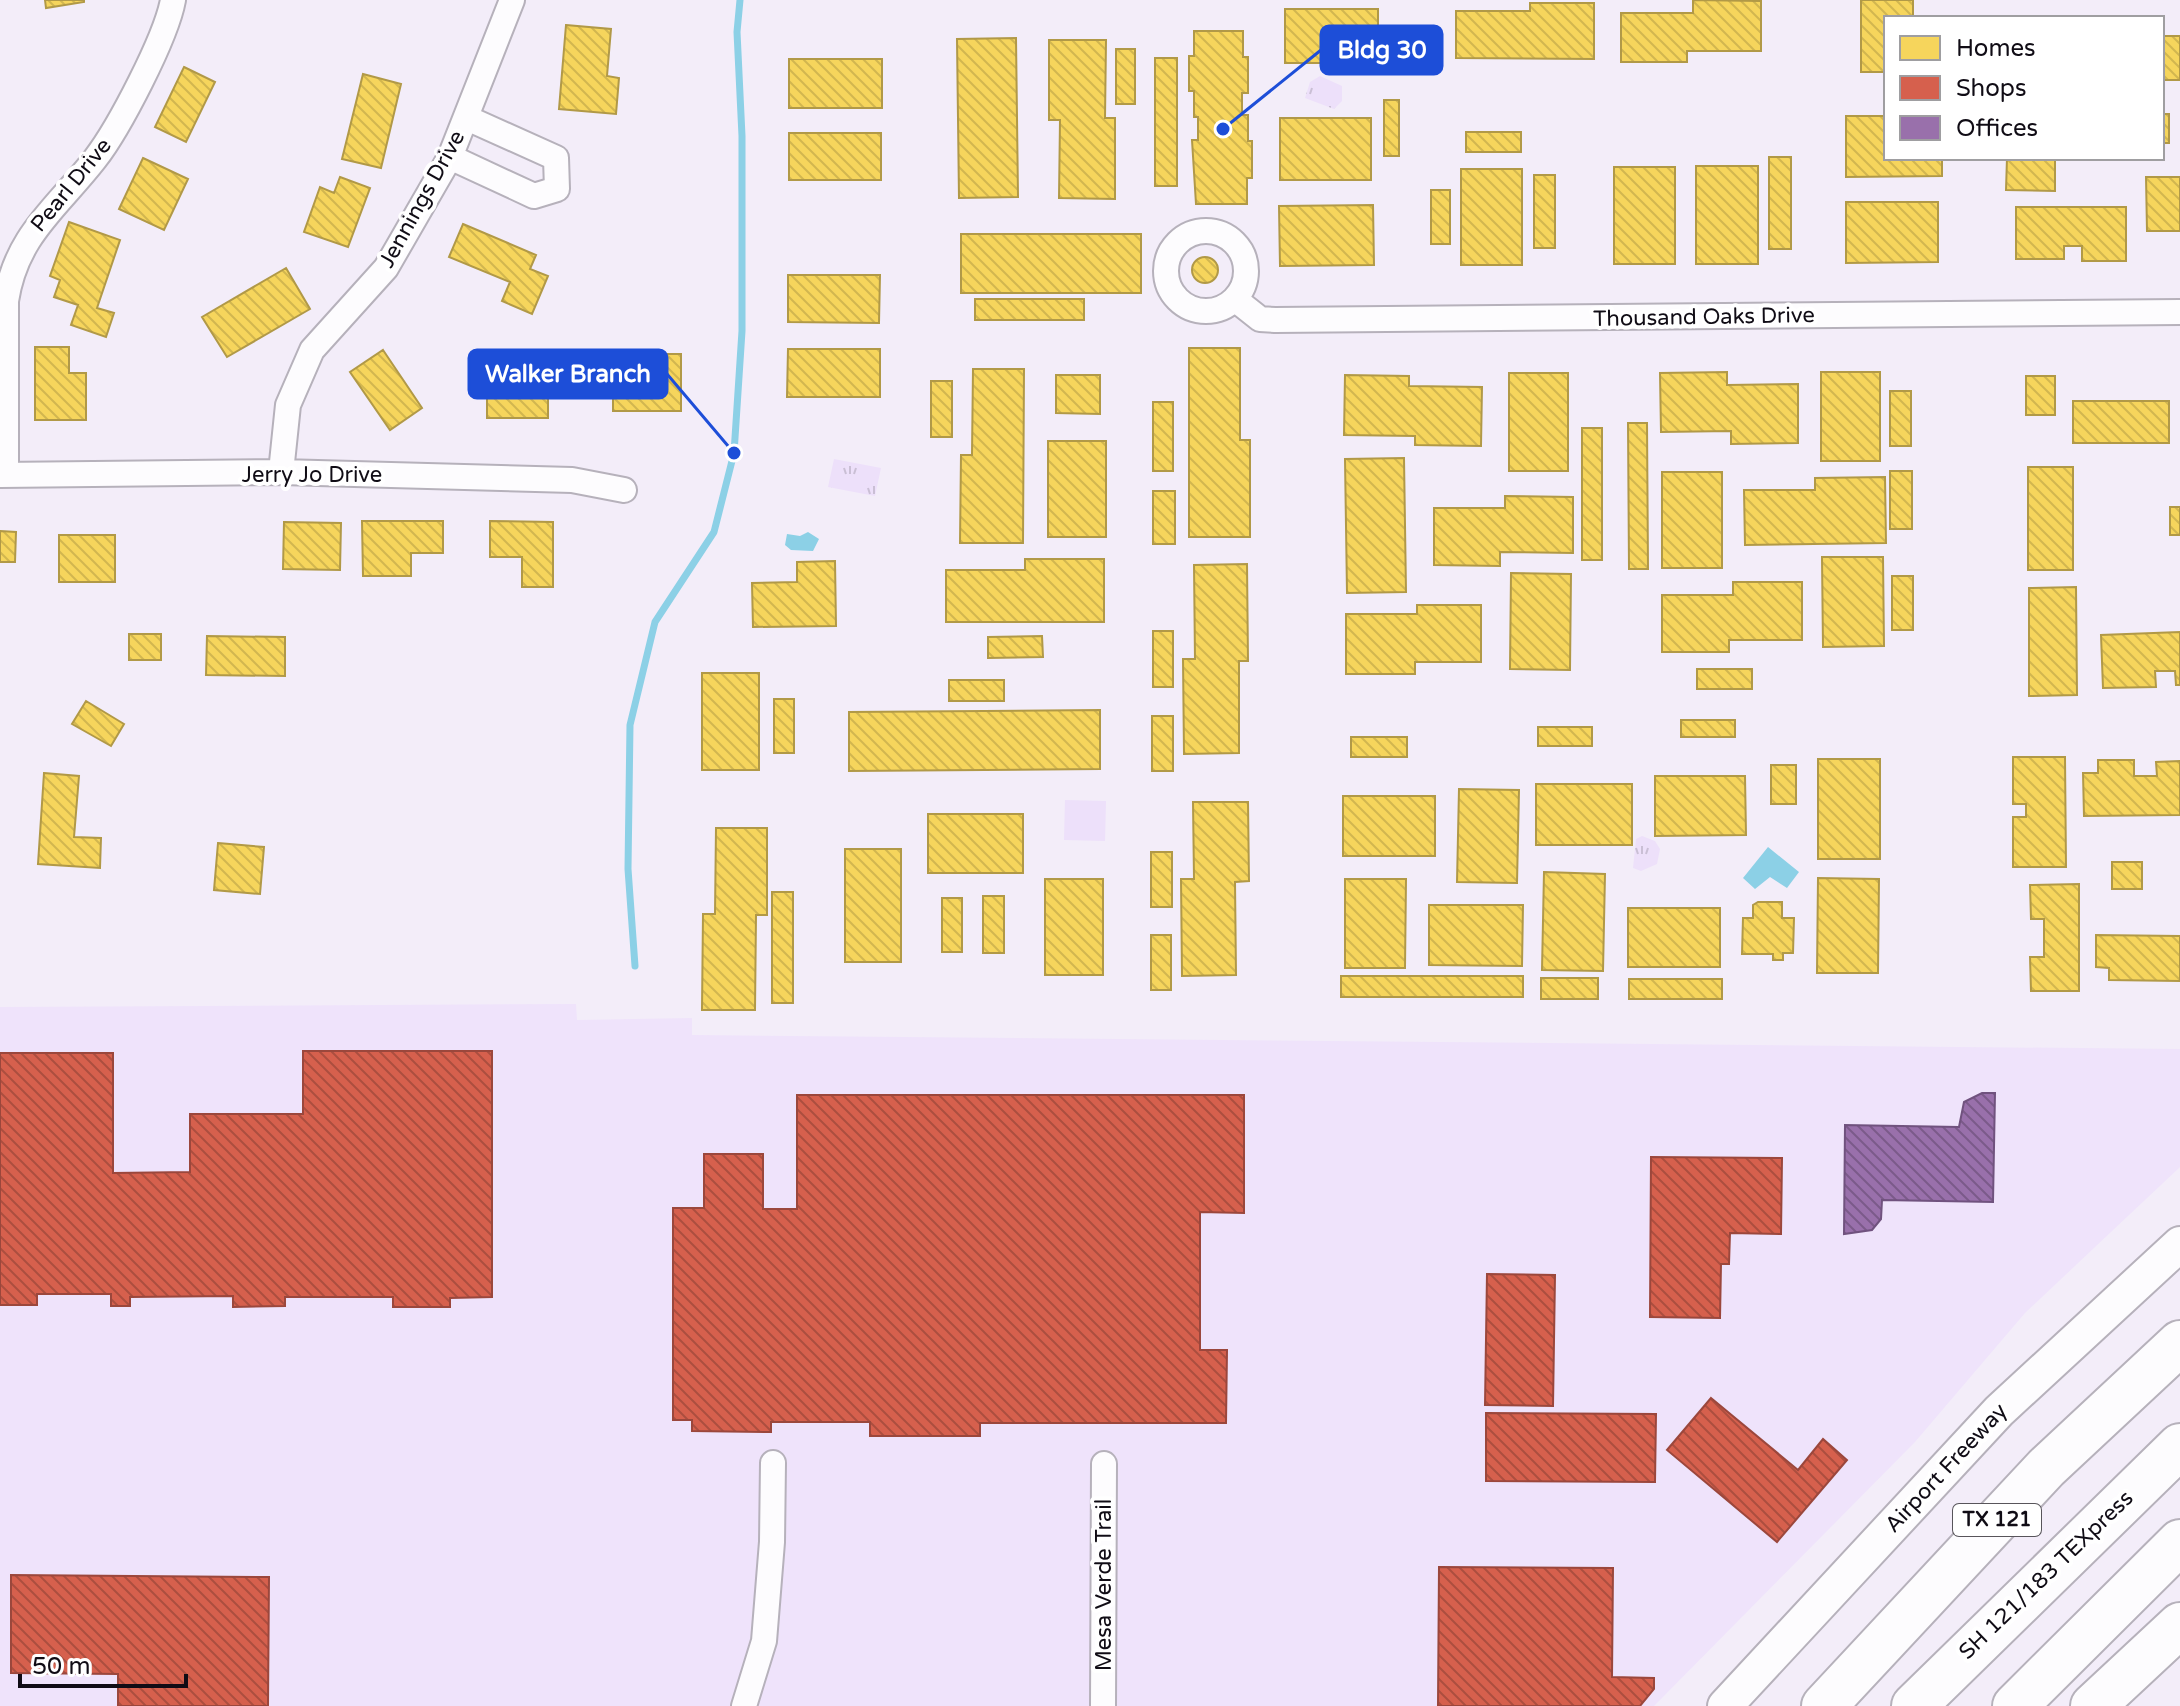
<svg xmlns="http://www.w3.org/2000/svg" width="2180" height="1706" font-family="'Varela Round',sans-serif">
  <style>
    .built { fill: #efe3fb }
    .park { fill: url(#park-tufts) }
    .pitch { fill: #ede0fa }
    .water { fill: #8cd0e6 }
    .homes { fill: url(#homes-back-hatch); stroke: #b19947; stroke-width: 2 }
    .shops { fill: url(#shops-back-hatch); stroke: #9b473c; stroke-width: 2 }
    .offices { fill: url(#offices-back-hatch); stroke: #70527e; stroke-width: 2 }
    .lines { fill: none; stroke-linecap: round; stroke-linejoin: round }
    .stream { stroke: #8cd0e6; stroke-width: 7 }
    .street-casing { stroke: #b6b1bb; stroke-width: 28 }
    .secondary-casing { stroke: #b6b1bb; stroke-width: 38 }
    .highway-casing { stroke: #b6b1bb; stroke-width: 48 }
    .street { stroke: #fdfcfe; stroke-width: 24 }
    .secondary { stroke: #fdfcfe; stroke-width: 34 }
    .highway { stroke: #fdfcfe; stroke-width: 44 }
    .labels { text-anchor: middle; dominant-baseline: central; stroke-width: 8; stroke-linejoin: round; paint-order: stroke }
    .shield { fill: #fff; stroke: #58555b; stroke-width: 2 }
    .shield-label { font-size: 20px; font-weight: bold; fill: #100c15 }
    .street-label { font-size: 22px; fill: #100c15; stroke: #fff }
    .leader { fill: none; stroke: #1d4ed8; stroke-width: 3 }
    .callout-dot { fill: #1d4ed8; stroke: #fff; stroke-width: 3 }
    .callout { fill: #1d4ed8; stroke: #1d4ed8; stroke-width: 3 }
    .callout-label { font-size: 24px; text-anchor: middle; font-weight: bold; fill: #fff }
  </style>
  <defs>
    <pattern id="park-tufts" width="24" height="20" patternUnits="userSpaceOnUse" patternTransform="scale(2)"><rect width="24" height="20" fill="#ede0fa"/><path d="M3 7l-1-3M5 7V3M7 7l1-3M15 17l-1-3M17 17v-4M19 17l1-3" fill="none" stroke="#cabfd5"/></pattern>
    <pattern id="homes-back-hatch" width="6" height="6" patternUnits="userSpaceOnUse" patternTransform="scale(2)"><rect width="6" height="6" fill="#f6d55c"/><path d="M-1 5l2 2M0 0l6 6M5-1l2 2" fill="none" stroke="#d2b64f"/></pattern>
    <pattern id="shops-back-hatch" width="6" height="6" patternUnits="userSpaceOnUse" patternTransform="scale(2)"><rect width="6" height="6" fill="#d6604d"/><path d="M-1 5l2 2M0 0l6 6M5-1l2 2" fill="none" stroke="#ac4e3f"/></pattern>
    <pattern id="offices-back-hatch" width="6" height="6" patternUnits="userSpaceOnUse" patternTransform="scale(2)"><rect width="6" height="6" fill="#9970ab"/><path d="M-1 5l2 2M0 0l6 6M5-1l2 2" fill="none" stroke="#7b5a8a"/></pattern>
  </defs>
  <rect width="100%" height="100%" fill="#f3edf9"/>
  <!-- built -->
  <path class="built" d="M576,1004L577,1020L692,1018V1035L2180,1049V1167L2025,1313L1915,1442L1654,1706H0V1007Z"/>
  <!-- park -->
  <path class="park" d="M1320,76L1342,86V101L1334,109L1305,98L1310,82Z
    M834,459L881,468L875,496L828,487Z
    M1642,836L1655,841L1660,849L1657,864L1641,871L1633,868L1636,839Z"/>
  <!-- pitch -->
  <path class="pitch" d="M1065,800L1106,801L1105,841L1064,840Z"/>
  <!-- water -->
  <path class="water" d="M808,532L819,539L813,551L791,550L785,545L787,534L800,536Z
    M1768,847L1799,872L1787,888L1770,877L1755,889L1743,878Z"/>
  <!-- homes -->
  <path class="homes" d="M45,0H84V2L46,8Z
    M1693,0L1761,1V51H1687V62H1621V13H1693Z
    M1861,0H1913V18H1886V72H1861Z
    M1530,3H1594V59L1456,58V11H1530Z
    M1285,9H1378V63H1285Z
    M566,25L611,29L607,76L619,78L616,114L559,109Z
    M1194,31H1243V57H1248V93H1242V115H1248V141H1252V178H1247V204H1196L1192,140H1198V117H1194V91H1189V56H1194Z
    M2162,36H2180V80H2162Z
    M1016,38L1018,197L959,198L957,39Z
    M1049,40H1106L1105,118H1115V199L1059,198L1060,120H1049Z
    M1116,49H1135V104H1116Z
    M1155,58H1177V186H1155Z
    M789,59H882V108H789Z
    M184,67L215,82L186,142L155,127Z
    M363,74L401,84L381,168L342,159Z
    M1384,100H1399V156H1384Z
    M2162,114H2169V143H2162Z
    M1846,116H1886V158H1942V176L1846,177Z
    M1280,118H1371V180H1280Z
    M1466,132H1521V152H1466Z
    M789,133H881V180H789Z
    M1769,157H1791V249H1769Z
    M143,158L188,179L164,230L119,209Z
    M2007,158H2055V191L2006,190Z
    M1696,166H1758V264H1696Z
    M1614,167H1675V264H1614Z
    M1461,169H1522V265H1461Z
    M1534,175H1555V248H1534Z
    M340,177L370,188L348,247L304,232L320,187L334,193Z
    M2146,177H2180V231H2147Z
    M1431,190H1450V244H1431Z
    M1846,202H1938V262L1846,263Z
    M1373,205L1374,265L1280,266L1279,206Z
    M2016,207H2126V261H2082V246H2064V259H2016Z
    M69,222L120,240L97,308L114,313L106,337L71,325L78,305L54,297L60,280L50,276Z
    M463,224L536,255L530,269L548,276L532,314L502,301L510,282L449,257Z
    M961,234H1141V293H961Z
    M1192 270a13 13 0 1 1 26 0a13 13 0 1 1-26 0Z
    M286,268L310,309L227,357L202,317Z
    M788,275H880L879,323L788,322Z
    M975,299H1084V320H975Z
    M35,347H69V373H86V420H35Z
    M1189,348H1240V440H1250V537H1189Z
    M788,349H880V397H787Z
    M383,350L422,408L390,430L350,372Z
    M613,354H681V411H613Z
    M973,369H1024L1023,543H960L961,455H972Z
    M1727,372V385L1798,384V443L1731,444V431L1661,432L1660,373Z
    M1821,372H1880V461H1821Z
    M1509,373H1568V471H1509Z
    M1056,375H1100V414L1056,413Z
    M1345,375L1409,376V386L1482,387L1481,446L1415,445V436L1344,435Z
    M2026,376H2055V415H2026Z
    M931,381H952V437H931Z
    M487,385H548V418H487Z
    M1890,391H1911V446H1890Z
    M2073,401H2169V443H2073Z
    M1153,402H1173V471H1153Z
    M1628,423H1647L1648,569H1629Z
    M1582,428H1602V560H1582Z
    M1048,441H1106V537H1048Z
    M1404,458L1406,592L1347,593L1345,459Z
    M2028,467H2073V570H2028Z
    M1890,471H1912V529H1890Z
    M1662,472H1722V568H1662Z
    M1885,477L1886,543L1745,545L1744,490H1815V478Z
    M1153,491H1175V544H1153Z
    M1505,496L1573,497V553L1500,552V566L1434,565V508H1505Z
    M2170,507H2180V535H2170Z
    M362,521H443V553H411V576H363Z
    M490,521L553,522V587H522V557H490Z
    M284,522L341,523L340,570L283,569Z
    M0,531L16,532L15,562H0Z
    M59,535H115V582H59Z
    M1822,557H1883L1884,646L1823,647Z
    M1025,559H1104V622H946V570H1025Z
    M835,561L836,626L753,627L752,583L797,582V562Z
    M1247,564L1248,661H1239V753L1184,754L1183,659H1195L1194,565Z
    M1511,573L1571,574L1570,670L1510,669Z
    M1892,576H1913V630H1892Z
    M1733,582H1802V640H1729V652H1662V595H1733Z
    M2076,587L2077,695L2029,696V588Z
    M1417,605H1481V662H1415V674H1346V614H1417Z
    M1153,631H1173V687H1153Z
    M2180,632V685H2176L2175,671H2155L2156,687L2103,688L2101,635Z
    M129,634H161V660H129Z
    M207,636L285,637V676L206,675Z
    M1042,636L1043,657L988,658V637Z
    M1697,669H1752V689H1697Z
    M702,673H759V770H702Z
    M949,680H1004V701H949Z
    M774,699H794V753H774Z
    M86,701L124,724L111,746L72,724Z
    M1100,710V769L849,771V712Z
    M1152,716H1173V771H1152Z
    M1681,720H1735V737H1681Z
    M1538,727H1592V746H1538Z
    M1351,737H1407V757H1351Z
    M2013,757H2065L2066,867H2013V817H2026V804H2013Z
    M1818,759H1880V859H1818Z
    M2098,760H2134V776H2157L2156,762L2180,761V815L2084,816L2083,773H2098Z
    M1771,765H1796V804H1771Z
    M44,773L79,776L74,837L101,838L100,868L38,864Z
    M1655,776H1745L1746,835L1655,836Z
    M1536,784H1632V845H1536Z
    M1459,789L1519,790L1517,883L1457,882Z
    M1343,796H1435V856H1343Z
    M1193,802H1248L1249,881L1235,882L1236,975L1182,976L1181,879H1194Z
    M928,814H1023V873H928Z
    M716,828H767V915H756L755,1010H702L703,914H715Z
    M218,843L264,847L260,894L214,890Z
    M845,849H901V962H845Z
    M1151,852H1172V907H1151Z
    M2112,862H2142V889H2112Z
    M1544,872L1605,874L1603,971L1542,970Z
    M1818,878L1879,879L1878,973H1817Z
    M1045,879H1103V975H1045Z
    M1345,879H1406L1405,968H1345Z
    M2079,884V991H2031L2030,957H2044V919H2031L2030,885Z
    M772,892H793V1003H772Z
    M983,896H1004V953H983Z
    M942,898H962V952H942Z
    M1758,902H1782V918H1794L1793,953H1783V960H1773V954H1742L1743,918H1753V905Z
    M1429,905H1523L1522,966L1429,965Z
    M1628,908H1720V967H1628Z
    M1151,935H1171V990H1151Z
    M2096,935L2180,936V981L2109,980V968L2096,967Z
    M1341,976H1523V997H1341Z
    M1541,978H1598V999H1541Z
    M1629,979H1722V999H1629Z"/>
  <!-- shops -->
  <path class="shops" d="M303,1051H492V1297L450,1298V1307H393V1297H285V1306L233,1307V1296L130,1297V1306H111V1294H37V1305H0V1053H113V1173L190,1172V1114H303Z
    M797,1095H1244V1213L1200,1212V1350H1227L1226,1423H980V1436H870V1422H771V1432L692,1431V1420H673V1208H704V1154H763V1209H797Z
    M1651,1157L1782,1158L1781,1234L1730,1233L1729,1264H1721L1720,1318L1650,1317Z
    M1487,1274L1555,1275L1553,1406L1485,1405Z
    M1711,1398L1798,1470L1823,1439L1847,1460L1777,1542L1667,1450Z
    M1486,1413L1656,1414L1655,1482L1486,1481Z
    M1439,1567L1613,1568L1612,1677L1654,1678V1689L1640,1706H1438Z
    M11,1575L269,1577L268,1706H118V1674L11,1673Z"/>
  <!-- offices -->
  <path class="offices" d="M1982,1093H1995L1993,1202L1882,1200L1881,1219L1872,1230L1844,1234L1845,1125L1959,1127L1964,1102Z"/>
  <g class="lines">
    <!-- stream -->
    <path class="stream" d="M635,966L628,869L630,725L655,622L714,532L734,453L742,331V136L737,32L740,0"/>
    <!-- street casing -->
    <g class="street-casing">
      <path id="street" d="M450,157L534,196L557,189L556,158L467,118
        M1166 271a40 40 0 1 1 80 0a40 40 0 1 1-80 0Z
        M1236,300L1260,319L1275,320L2180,312
        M281,472L288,405L312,350L386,268L450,157L512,0
        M0,475L281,472L572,480L624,490
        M6,475V301C16,235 57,208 95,159C119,128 166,38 173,0
        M744,1706L764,1641L772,1542L773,1463
        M1103,1706L1104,1464"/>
    </g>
    <!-- secondary casing -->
    <g class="secondary-casing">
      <path id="secondary" d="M1725,1706L1999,1411L2180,1244"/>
    </g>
    <!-- highway casing -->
    <g class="highway-casing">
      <path id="highway" d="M1824,1706L2046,1468L2180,1343
        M1914,1706L2180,1446
        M2015,1706L2180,1542
        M2093,1706L2180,1625"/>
    </g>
    <!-- street -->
    <use href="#street" class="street"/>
    <!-- secondary -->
    <use href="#secondary" class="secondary"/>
    <!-- highway -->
    <use href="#highway" class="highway"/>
  </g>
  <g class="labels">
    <!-- shield labels -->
    <rect class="shield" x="1953" y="1504" width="88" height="32" rx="6"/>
    <g class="shield-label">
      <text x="1997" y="1520">TX 121</text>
    </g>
    <!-- street labels -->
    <g class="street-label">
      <text transform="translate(71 185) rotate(-51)">Pearl Drive</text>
      <text transform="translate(422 199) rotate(-61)">Jennings Drive</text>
      <text transform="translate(1704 317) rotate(-1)">Thousand Oaks Drive</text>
      <text x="312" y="475">Jerry Jo Drive</text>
      <text transform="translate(1946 1468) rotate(-47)">Airport Freeway</text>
      <text transform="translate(2046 1575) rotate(-44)">SH 121/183 TEXpress</text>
      <text transform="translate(1104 1585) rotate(-90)">Mesa Verde Trail</text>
    </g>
  </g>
  <!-- callouts -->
  <path class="leader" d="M1223 129L1321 50M734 453L667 374"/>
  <g class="callout-dot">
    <circle cx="1223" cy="129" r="8"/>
    <circle cx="734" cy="453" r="8"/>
  </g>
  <g class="callout">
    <rect x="1321" y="26" width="121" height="48" rx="8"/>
    <rect x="469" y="350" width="198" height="48" rx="8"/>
  </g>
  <g class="callout-label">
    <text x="1382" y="58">Bldg 30</text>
    <text x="568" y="382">Walker Branch</text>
  </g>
  <!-- legend -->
  <rect x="1884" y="16" width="280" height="144" fill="#ffffff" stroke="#9f9ea1" stroke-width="2"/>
  <rect x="1900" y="36" width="40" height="24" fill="#f6d55c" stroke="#9f9ea1" stroke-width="2"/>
  <text x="1956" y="56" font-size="24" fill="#100c15">Homes</text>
  <rect x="1900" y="76" width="40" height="24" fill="#d6604d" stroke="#9f9ea1" stroke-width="2"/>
  <text x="1956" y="96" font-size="24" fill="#100c15">Shops</text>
  <rect x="1900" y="116" width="40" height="24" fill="#9970ab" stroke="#9f9ea1" stroke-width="2"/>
  <text x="1956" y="136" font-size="24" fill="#100c15">Offices</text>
  <!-- scale -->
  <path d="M20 1674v12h166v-12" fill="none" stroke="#100c15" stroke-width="4"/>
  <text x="32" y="1674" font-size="24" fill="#100c15" stroke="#ffffff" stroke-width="6" paint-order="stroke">50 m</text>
</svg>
